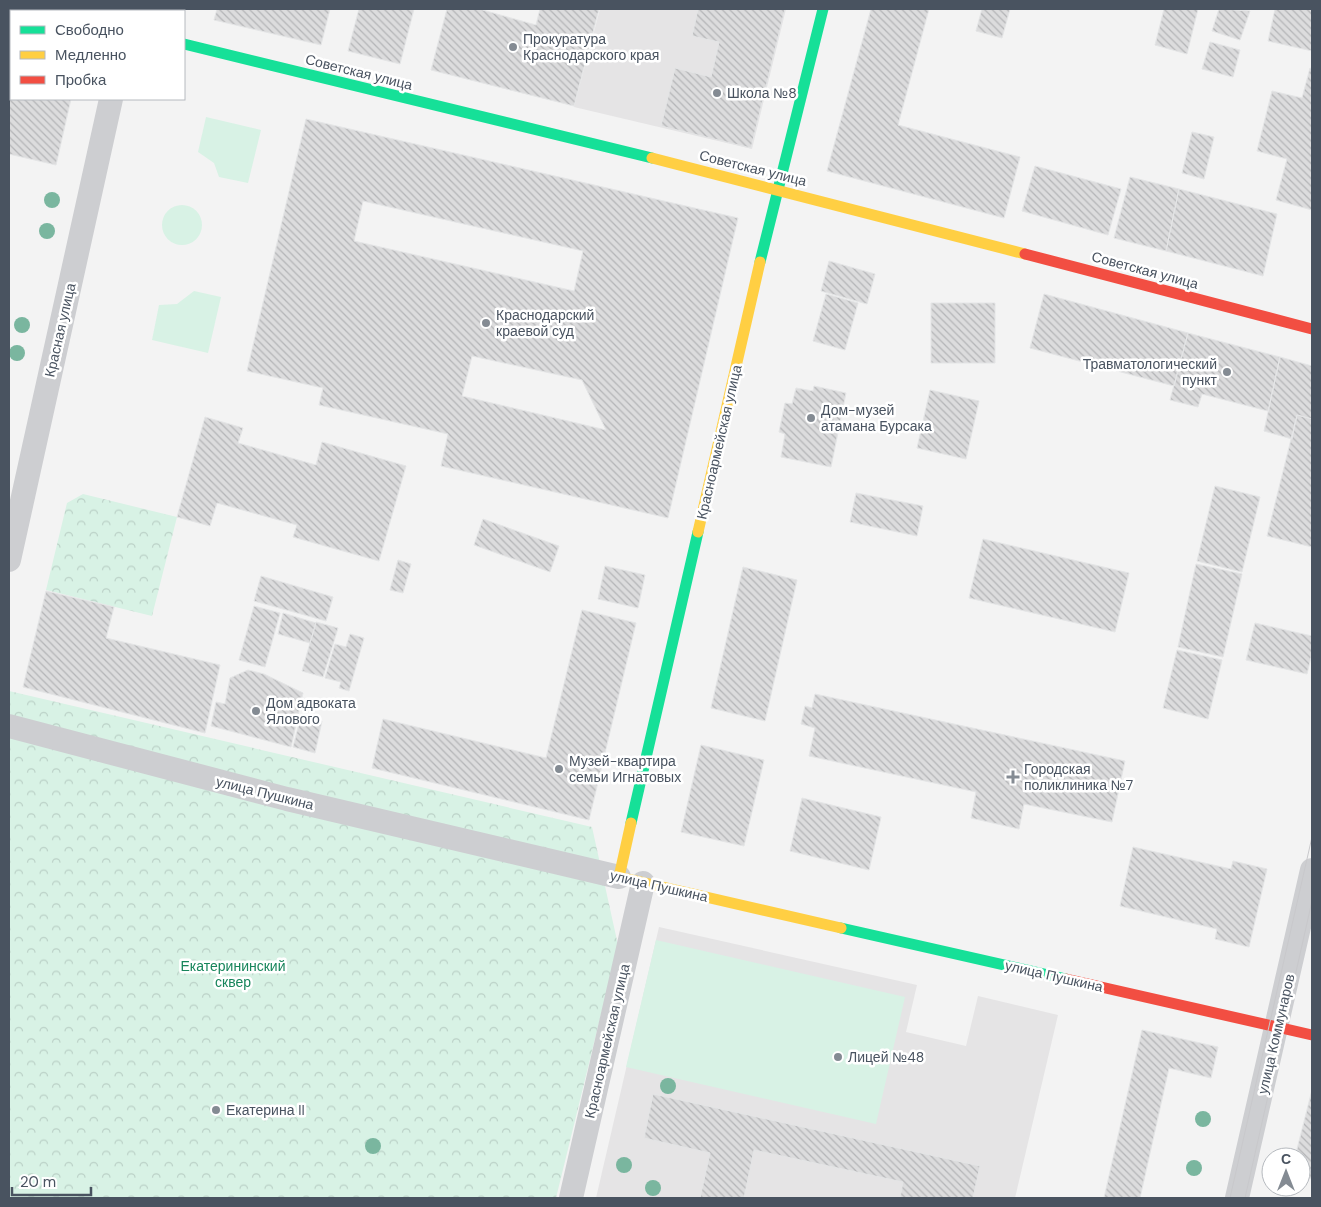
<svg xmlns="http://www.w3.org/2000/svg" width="1321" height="1207" font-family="'DM Sans',sans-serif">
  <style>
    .education { fill: #e5e4e5 }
    .grass { fill: #d8f2e5 }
    .forest { fill: url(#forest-crowns) }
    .building { fill: url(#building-back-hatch); stroke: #e4e5e6; fill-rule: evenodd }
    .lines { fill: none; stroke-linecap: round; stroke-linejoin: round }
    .street { stroke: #cdced1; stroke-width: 24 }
    .fast { stroke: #16e098; stroke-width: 11 }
    .slow { stroke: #ffcf43; stroke-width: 11 }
    .jam { stroke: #f24e42; stroke-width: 11 }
    .tram { stroke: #c8c8cb; stroke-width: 1 }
    .tree { fill: #7ab69f }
    .poi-dot { fill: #848b93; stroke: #fff; stroke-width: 2 }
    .labels { text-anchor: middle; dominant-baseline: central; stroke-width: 5; stroke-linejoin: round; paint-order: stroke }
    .poi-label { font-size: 14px; fill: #495360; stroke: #fff; text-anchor: start }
    .street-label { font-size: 14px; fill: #495360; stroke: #fff }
    .park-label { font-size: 14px; fill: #17855b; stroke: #fff }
  </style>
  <defs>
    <pattern id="forest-crowns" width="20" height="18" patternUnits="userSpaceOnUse" patternTransform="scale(1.25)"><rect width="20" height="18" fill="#d8f2e5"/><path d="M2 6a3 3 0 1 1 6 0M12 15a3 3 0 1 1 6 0" fill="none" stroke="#bbd1c7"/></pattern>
    <pattern id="building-back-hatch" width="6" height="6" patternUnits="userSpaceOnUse" patternTransform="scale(1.25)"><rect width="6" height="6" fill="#dcdcdd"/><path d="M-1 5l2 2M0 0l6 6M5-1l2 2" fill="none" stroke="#b4b5b7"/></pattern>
  </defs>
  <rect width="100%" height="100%" fill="#f3f3f3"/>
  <!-- education -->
  <path class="education" d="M600,9H786L752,149L574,107Z
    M659,927L917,985L906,1032L966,1046L978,996L1058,1015L1015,1198H596Z"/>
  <!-- grass -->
  <path class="grass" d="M206,117L261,130L248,183L219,177L214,163L198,152Z
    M162 225a20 20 0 1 1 40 0a20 20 0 1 1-40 0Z
    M194,291L221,297L208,353L152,340L159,305L177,304Z
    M656,940L905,997L876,1124L626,1067Z"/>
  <!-- forest -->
  <path class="forest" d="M83,494L177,517L152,616L46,590L67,503Z
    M9,691L592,827L618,945L556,1198H9Z"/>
  <!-- building -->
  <path class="building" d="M217,9H330L321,45L214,20Z
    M359,9H414L400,64L348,51Z
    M447,9H479L536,25L540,9H599L574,106L431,70Z
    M698,9H785L751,148L661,126L675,68L711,77L719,42L692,36Z
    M871,9H929L898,125L1020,157L1004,218L827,171Z
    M982,9H1010L1002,38L976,31Z
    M1164,9H1198L1187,54L1155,45Z
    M1219,9L1250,11L1240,40L1212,31Z
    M1275,9H1312V51L1268,41Z
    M1210,42L1240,50L1233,77L1202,69Z
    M9,49H11V99H71L56,165L9,154Z
    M1310,68L1312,69V210L1276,200L1287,159L1257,151L1272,91L1302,98Z
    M306,119L738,218L668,518L441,466L448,434L319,405L323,388L247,371ZM363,201L583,251L574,291L354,241ZM472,356L582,380L606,430L462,396Z
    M1192,132L1214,137L1204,179L1182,173Z
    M1035,166L1121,189L1108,235L1022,211Z
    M1130,177L1179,189L1166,251L1114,238Z
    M1179,189L1277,214L1263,276L1166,251Z
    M829,261L875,274L867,304L821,291Z
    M826,294L858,303L845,350L813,341Z
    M1044,294L1188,333L1174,386L1030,348Z
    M931,303H995V363H931Z
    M1188,333L1280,357L1268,411L1202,394L1198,407L1170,400Z
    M1280,357L1312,366V419L1297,415L1292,439L1264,431Z
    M814,386L846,393L831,467L781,457L785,434L779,432L785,403L792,404L796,388L813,391Z
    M930,390L979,401L966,459L917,448Z
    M1297,415L1312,419V547L1267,536Z
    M205,417L243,428L238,443L316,465L322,442L406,466L379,561L293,537L297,525L217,503L210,526L177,517Z
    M1215,486L1260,497L1242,572L1197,561Z
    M856,493L923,506L917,536L850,522Z
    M483,519L559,546L550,572L474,545Z
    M983,539L1129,573L1115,632L969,598Z
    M398,560L411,564L403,593L390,590Z
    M1196,564L1242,574L1223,657L1178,647Z
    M605,566L645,575L638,608L598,599Z
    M743,567L797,580L765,721L711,708Z
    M261,576L333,597L326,621L254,601Z
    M46,591L114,607L106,638L220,665L205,733L23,687Z
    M254,606L280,613L265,667L239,660Z
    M582,610L636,623L589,820L372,768L383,719L546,758Z
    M283,613L316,623L310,643L278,634Z
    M316,622L338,628L323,677L302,671Z
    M1255,623L1312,636V653L1307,674L1246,660Z
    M350,634L364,638L349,691L339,688L341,682L325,678L335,644L346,647Z
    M1177,650L1222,660L1208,719L1163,708Z
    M248,670L264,674L303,693L291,747L211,726L216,702L225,704L230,678Z
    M815,694L1125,761L1112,822L1024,804L1019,829L971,818L976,792L809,756L815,728L801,724L805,706L812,708Z
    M301,716L322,721L315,753L293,747Z
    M701,745L764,760L744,846L681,832Z
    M802,798L881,817L869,870L790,851Z
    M1133,847L1231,869L1233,861L1267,869L1249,947L1215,939L1217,929L1120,906Z
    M1142,1030L1218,1047L1211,1078L1169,1068L1140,1198H1104Z
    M1312,1090V1179L1301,1176V1157H1295Z
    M653,1094L980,1166L973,1198H900L903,1182L754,1150L744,1198H700L710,1153L644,1138Z"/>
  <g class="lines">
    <!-- street -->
    <path class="street" d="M9,560L111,99
      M9,726L287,799L619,877
      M571,1198L643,883
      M1237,1198L1312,870"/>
    <!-- fast -->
    <path class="fast" d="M33,9L44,11
      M184,44L652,158
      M760,262L823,9
      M631,823L698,532
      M841,928L1066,979"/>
    <!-- slow -->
    <path class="slow" d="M145,9V11
      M112,11L113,9
      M652,158L1025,254
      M698,532L760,262
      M631,823L619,877L841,928"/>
    <!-- jam -->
    <path class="jam" d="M1025,254L1312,329
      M1066,979L1312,1035"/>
    <!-- tram -->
    <path class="tram" d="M1230,1198L1312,837
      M1245,1198L1312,901"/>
  </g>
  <!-- trees -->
  <g class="tree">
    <circle cx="52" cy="200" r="8"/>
    <circle cx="47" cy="231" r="8"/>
    <circle cx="22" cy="325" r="8"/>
    <circle cx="17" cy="353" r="8"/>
    <circle cx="668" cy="1086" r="8"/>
    <circle cx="1203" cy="1119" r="8"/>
    <circle cx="373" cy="1146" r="8"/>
    <circle cx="624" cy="1165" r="8"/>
    <circle cx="1194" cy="1168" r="8"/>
    <circle cx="653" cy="1188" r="8"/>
  </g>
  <!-- markers -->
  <g class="poi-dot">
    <circle cx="513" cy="47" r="5"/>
    <circle cx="717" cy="93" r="5"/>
    <circle cx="486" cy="323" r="5"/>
    <circle cx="1227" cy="372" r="5"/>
    <circle cx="811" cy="418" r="5"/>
    <circle cx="256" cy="711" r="5"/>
    <circle cx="559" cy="769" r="5"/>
    <path d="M1010.5 769.5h5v5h5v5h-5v5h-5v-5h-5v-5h5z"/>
    <circle cx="838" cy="1057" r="5"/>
    <circle cx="216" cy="1110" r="5"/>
  </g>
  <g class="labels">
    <!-- poi labels -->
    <g class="poi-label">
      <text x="523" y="39">Прокуратура<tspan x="523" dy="16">Краснодарского края</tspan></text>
      <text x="727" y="93">Школа №8</text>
      <text x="496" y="315">Краснодарский<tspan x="496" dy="16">краевой суд</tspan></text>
      <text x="1217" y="364" text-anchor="end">Травматологический<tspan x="1217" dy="16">пункт</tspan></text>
      <text x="821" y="410">Дом-музей<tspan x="821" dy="16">атамана Бурсака</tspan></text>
      <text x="266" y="703">Дом адвоката<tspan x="266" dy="16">Ялового</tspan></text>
      <text x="569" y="761">Музей-квартира<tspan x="569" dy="16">семьи Игнатовых</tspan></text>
      <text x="1024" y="769">Городская<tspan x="1024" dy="16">поликлиника №7</tspan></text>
      <text x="848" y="1057">Лицей №48</text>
      <text x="226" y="1110">Екатерина II</text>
    </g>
    <!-- street labels -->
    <g class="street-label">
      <text transform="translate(359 72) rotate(14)">Советская улица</text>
      <text transform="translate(753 168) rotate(14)">Советская улица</text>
      <text transform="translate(1145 270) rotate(15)">Советская улица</text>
      <text transform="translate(60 330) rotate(-77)">Красная улица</text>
      <text transform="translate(719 442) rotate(-77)">Красноармейская улица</text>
      <text transform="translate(265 793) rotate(14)">улица Пушкина</text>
      <text transform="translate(659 886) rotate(13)">улица Пушкина</text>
      <text transform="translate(1054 976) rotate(13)">улица Пушкина</text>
      <text transform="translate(1276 1034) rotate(-77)">улица Коммунаров</text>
      <text transform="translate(607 1041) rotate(-77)">Красноармейская улица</text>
    </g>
    <!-- park labels -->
    <g class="park-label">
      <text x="233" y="966">Екатерининский<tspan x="233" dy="16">сквер</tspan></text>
    </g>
  </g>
  <!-- border -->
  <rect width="1321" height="1207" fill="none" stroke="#495360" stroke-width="20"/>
  <!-- legend -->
  <rect x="10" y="10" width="175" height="90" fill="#ffffff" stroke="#b6babf"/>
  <rect x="20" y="26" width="25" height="8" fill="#16e098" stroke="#b6babf"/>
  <text x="55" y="35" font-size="15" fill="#495360">Свободно</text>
  <rect x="20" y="51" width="25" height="8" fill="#ffcf43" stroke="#b6babf"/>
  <text x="55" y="60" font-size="15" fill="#495360">Медленно</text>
  <rect x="20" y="76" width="25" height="8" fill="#f24e42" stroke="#b6babf"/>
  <text x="55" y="85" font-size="15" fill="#495360">Пробка</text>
  <!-- north arrow -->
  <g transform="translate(1286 1172)"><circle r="24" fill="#ffffff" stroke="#b6babf"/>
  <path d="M0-4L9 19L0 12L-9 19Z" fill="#848b93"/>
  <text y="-8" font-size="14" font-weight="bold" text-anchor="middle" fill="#495360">С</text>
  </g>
  <!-- scale -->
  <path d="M12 1187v8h79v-8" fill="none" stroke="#495360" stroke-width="2.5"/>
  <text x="20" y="1187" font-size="15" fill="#495360" stroke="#ffffff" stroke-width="4" paint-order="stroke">20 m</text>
</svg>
